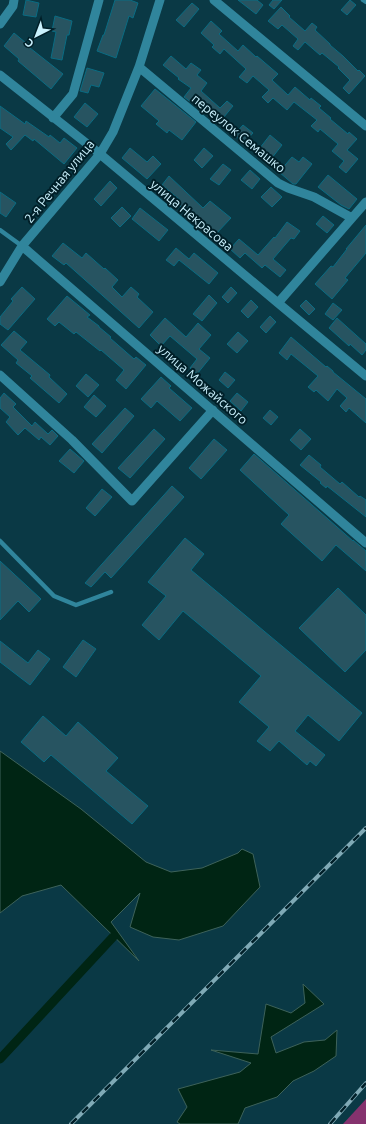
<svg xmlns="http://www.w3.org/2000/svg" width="366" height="1124" font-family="Ubuntu,sans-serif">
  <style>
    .green { fill: #85326e }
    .water { fill: #002514; stroke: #3d625a }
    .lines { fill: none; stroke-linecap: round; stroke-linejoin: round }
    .canal { stroke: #002514; stroke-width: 9 }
    .building { fill: #275461; stroke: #096c83 }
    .service { stroke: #30859c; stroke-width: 4.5 }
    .minor { stroke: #30859c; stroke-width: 9 }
    .rail-casing { stroke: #80aab6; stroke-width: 4 }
    .rail { stroke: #001f28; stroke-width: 2.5; stroke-dasharray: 8; stroke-linecap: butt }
    .labels { text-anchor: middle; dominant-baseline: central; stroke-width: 4; stroke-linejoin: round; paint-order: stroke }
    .street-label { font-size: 13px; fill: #caf1fd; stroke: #001f28 }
  </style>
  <rect width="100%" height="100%" fill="#0a3945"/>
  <!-- green -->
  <path class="green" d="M366,1099V1124H343Z"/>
  <!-- water -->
  <path class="water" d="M0,751L81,809L146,862L171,872L202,868L238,853L242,849L253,854L260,887L223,926L179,940L153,937L130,927L140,893L111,922L139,961L61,885L22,896L0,913Z
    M303,984L324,1004L271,1037L276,1053L304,1042L325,1040L337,1030L336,1056L314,1071L293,1081L277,1097L245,1108L238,1124H180L177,1122L187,1107L178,1089L240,1072L251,1063L211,1050L258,1054L266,1004L291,1013L305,1003Z"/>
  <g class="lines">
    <!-- canal -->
    <path class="canal" d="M0,1059L113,937"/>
  </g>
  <!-- building -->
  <path class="building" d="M26,0L39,3L36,17L23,15Z
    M115,0H130L138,3L133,18L129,16L116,58L97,51L103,35H104Z
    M238,0H257L263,5L256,14Z
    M273,0H282L274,9L269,5Z
    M350,0L356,5L347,15L341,10Z
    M192,3L199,9L184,27L176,20Z
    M281,7L290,16L289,17L305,31L312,23L317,27L315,30L330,44V45L343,56L358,71L359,70L365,76L349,94L343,88L350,80L338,68L339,67L322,53L320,55L305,42L298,50L293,46L298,39L282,25L278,29L268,21Z
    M55,16L72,21L69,35H67L62,60L51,58L56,32L52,31Z
    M211,21L222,31L219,34L238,51L243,45L256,57L257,56L278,74L272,80L288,95L295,87L310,100L311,98L321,106L319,108L331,118L330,119L348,134L349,132L357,139L347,150L358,159L346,173L339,167L344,161L332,151L338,144L320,129L318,132L311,126L317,120L294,102L287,110L273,98L268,103L262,97L269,90L253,76L247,83L239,77L246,69L224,49L220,54L212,47L214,45L201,33Z
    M14,33L26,43L25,44L63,74L51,89L18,61L19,59L4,46Z
    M171,56L186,69L191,63L201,70L197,75L207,83L201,91L220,108L227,101L233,106L219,123L193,102L192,103L184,97L191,88L178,79L179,78L163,65Z
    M87,68L104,73L99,87L91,85L88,93L80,91Z
    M155,89L196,122L182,140L169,130L167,133L156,124L159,121L141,106Z
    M85,103L98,114L87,127L74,117Z
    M0,106L25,124L26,121L49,137L50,135L60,143L64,138L77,148L64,164L34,139L33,141L25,135L11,150L6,144L13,137L0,128Z
    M243,125L253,133L244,143L234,135Z
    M270,135L282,145L268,163L256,153Z
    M130,148L147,162L153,156L161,164L147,179L122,158Z
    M204,148L213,156L202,168L194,160Z
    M292,157L299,162L303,157L312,164L296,184H293L279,172Z
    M223,164L231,170L219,185L210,179Z
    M250,170L260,179L252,189L241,180Z
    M328,175L357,199L349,209L341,205L318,187Z
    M169,176L203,208L210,201L231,218L215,235L203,224L202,225L189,213L188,214L177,203L180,200L162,185Z
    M110,181L117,188L101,206L94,199Z
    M271,187L282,197L272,207L261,197Z
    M0,192L16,203L6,217L0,213Z
    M122,207L131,216L120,227L111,218Z
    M140,208L168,230L159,241L132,219Z
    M323,216L334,225L327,233L316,224Z
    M287,222L300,231L294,239L291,238L273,259L286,270L280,277L265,265L262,268L245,253L240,258L230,249L239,239L258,255L274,237L275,238Z
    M366,225V253L345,278L348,280L332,299L315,284L331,266L333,267L347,249H346Z
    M63,243L82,258L86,253L104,269L105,268L118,280L112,287L122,297L131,287L139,294L137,297L153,312L139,328L66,263L64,265L52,256Z
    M176,248L189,259L194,253L218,273L209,284L179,260L174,266L166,260Z
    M22,287L35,299L8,330L0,324V317L13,301L11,299Z
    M231,287L237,293L228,303L222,297Z
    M209,295L217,303L202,321L193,314Z
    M67,296L90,315L87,317L99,326V327L111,337L110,338L134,359L136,357L146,365L126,389L116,380L124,370L101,350L100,351L76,332L74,334L59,322L55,326L47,319Z
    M251,300L258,307L248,318L241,311Z
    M306,300L315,309L309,315L300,306Z
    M333,303L342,310L333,320L325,314Z
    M270,316L276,322L266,333L260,327Z
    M165,318L186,337L198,323L211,335L199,349L210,358L197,374L190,368L197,359L170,336L161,346L150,335Z
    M337,318L366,344V350L362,355L350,344L349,346L329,328Z
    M14,331L27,342L20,350L50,375L49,377L67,394L59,403L30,378L32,376L16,363L18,360L1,345Z
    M238,332L248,341L237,353L227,344Z
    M291,337L326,367L327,366L333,371V372L366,399V423L349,408L346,412L340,406L347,398L337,389L328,401L316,390L314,392L308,387L318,376L291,354L287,360L279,353Z
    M225,372L235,380L228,388L219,380Z
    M86,374L99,385L88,397L76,386Z
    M161,377L171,386L169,388L192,408L180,421L157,401L151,408L141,399Z
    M4,393L16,404L13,407L32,426L35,422L48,434L52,430L58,436L50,445L41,437L39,440L25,428L18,435L6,422L10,417L0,408V398Z
    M237,393L248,402L241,411L230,401Z
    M94,395L106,406L96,417L84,407Z
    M125,408L134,416L102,453L92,444Z
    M270,410L278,417L271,425L263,418Z
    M154,429L165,439L130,478L118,468Z
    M300,429L311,439L301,450L290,440Z
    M214,439L227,450L201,479L189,468Z
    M70,449L84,461L74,473L59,461Z
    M254,454L353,541V540L366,551V571L336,545L322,561L281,524L289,515L240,470Z
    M309,455L321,465L320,467L340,484L342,482L359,497L360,496L366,500V517L327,486L326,488L320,483L321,482L300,465Z
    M172,486L184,497L111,578L105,572L91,587L85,583Z
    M102,489L112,497L95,516L86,508Z
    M185,538L204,554L191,570L362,713L339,741L308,715L295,731L325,755L316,766L310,761L307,765L279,741L270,751L257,741L269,727L239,702L261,676L183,611L159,640L142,625L166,596L148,582Z
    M0,561L41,599L29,612L18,601L0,620Z
    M338,588L366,615V650L345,672L299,628Z
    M83,640L96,649L76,677L63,667Z
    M0,641L28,663L38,650L50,659L30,685L0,662Z
    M43,716L66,736L78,722L118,758L106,771L148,806L132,824L51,755L44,762L21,742Z"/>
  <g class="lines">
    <!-- service -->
    <path class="service" d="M363,0L366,2
      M0,230L22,246
      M0,541L54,596L76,605L111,592"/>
    <!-- minor -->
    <path class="minor" d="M214,0L366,126
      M0,24L13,6L14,0
      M139,67L278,183L288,188L314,197L352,218
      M0,75L100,154L278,303L366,376
      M53,118L73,94L99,0
      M22,246L366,543
      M0,282L22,246L100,154L113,132L139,67L160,0
      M278,303L366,202
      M0,375L72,440L132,501L213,410"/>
    <!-- rail casing -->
    <g class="rail-casing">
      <path id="rail" d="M71,1124L366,828
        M330,1124L366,1083"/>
    </g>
    <!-- rail -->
    <use href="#rail" class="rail"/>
  </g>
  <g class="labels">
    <!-- street labels -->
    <g class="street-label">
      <text transform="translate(239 133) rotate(39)">переулок Семашко</text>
      <text transform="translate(59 181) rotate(-51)">2-я Речная улица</text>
      <text transform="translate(192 215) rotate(40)">улица Некрасова</text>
      <text transform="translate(203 384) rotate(41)">улица Можайского</text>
    </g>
  </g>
  <!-- north arrow -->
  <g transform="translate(36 36) rotate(222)" stroke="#001f28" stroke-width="3" paint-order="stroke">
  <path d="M0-3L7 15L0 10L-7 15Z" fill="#caf1fd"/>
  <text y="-6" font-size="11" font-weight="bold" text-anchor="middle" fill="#caf1fd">С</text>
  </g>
</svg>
